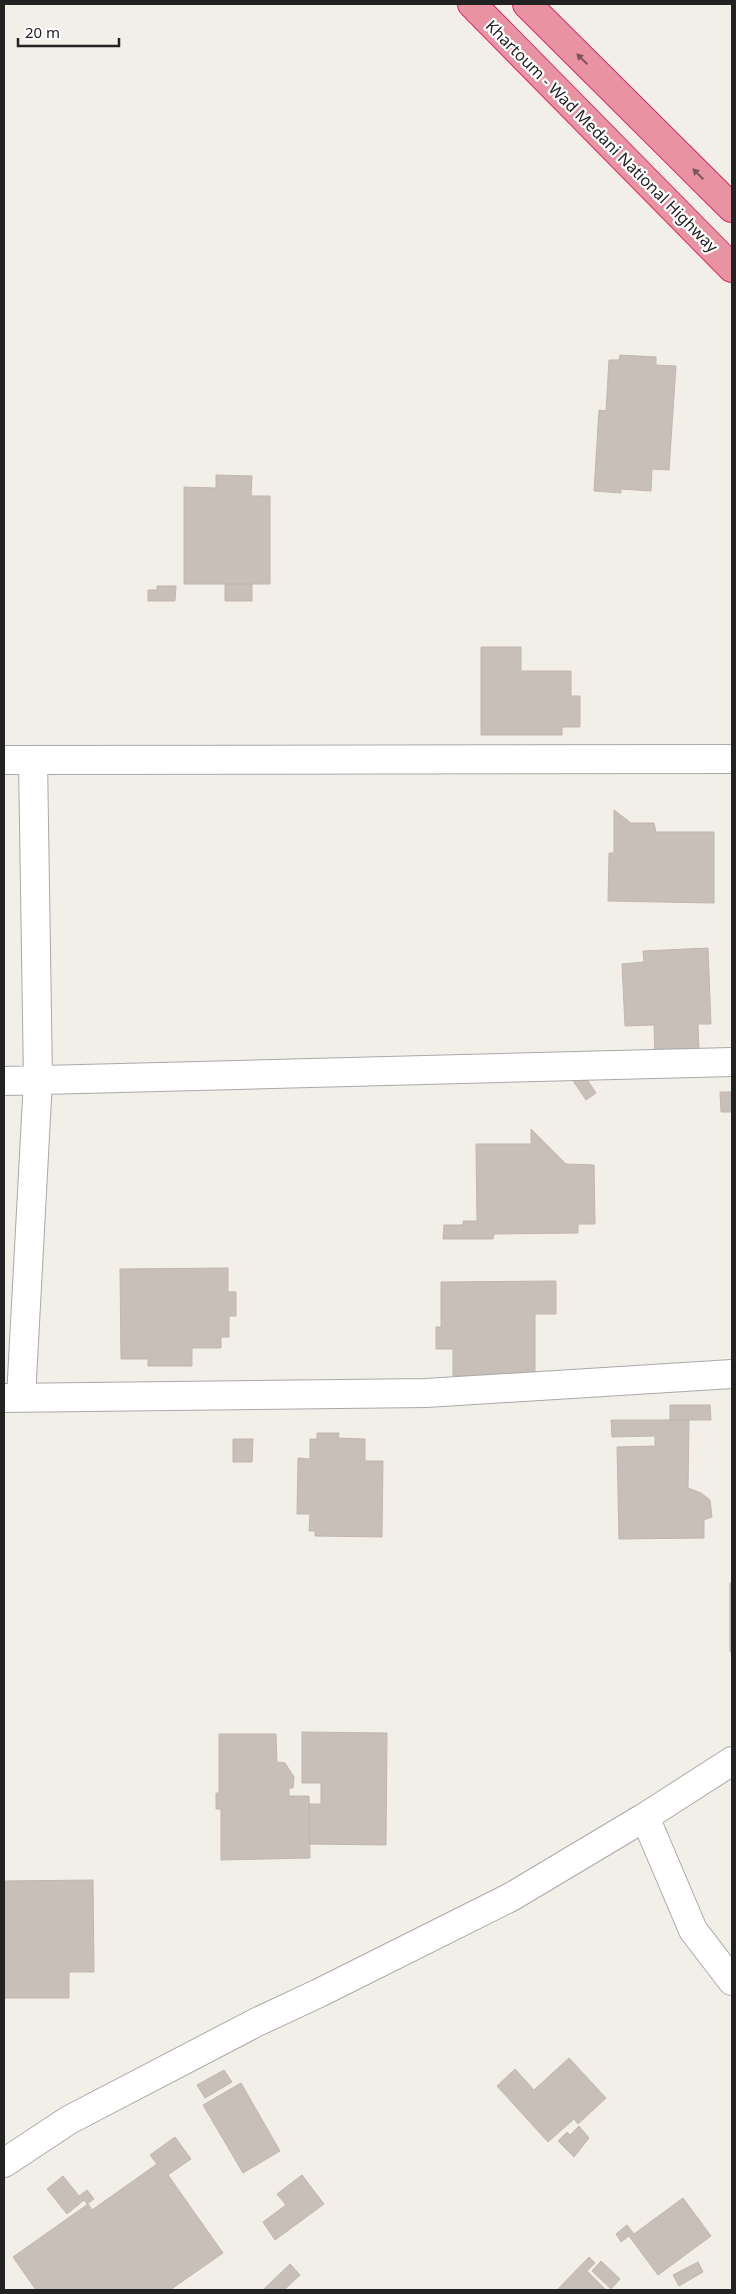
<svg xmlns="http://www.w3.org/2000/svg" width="736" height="2294" font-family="'Noto Sans',sans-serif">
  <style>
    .building { fill: #c7bfb8; stroke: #c4b6ab }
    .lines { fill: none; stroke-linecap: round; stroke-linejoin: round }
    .minor-casing { stroke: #a9a9a9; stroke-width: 30 }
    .highway-casing { stroke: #dc2a67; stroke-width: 30 }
    .minor { stroke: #fff; stroke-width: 28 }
    .highway { stroke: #e892a2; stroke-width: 28 }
    .oneway { fill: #7b545c }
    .labels { text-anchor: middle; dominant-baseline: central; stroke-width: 4.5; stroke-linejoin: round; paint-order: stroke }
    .street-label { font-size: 16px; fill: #222; stroke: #fff }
  </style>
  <rect width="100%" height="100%" fill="#f2efe9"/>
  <!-- building -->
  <path class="building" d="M620,355L656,357V365L676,366L669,470L652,469L651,491L621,489V493L594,491L599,410L606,411L609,360H619Z
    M216,475L252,476L251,496H270V584H184V487L216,488Z
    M225,584H252V601H225Z
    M157,586H176L175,601H148V590H157Z
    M481,647H521V671H571V696H580V727H562V735H481Z
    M614,810L631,823H654L656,832H714V903L608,901L609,853H614Z
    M708,948L711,1024H698L699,1049L676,1050L655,1059L654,1025L625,1026L622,964L644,962L643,951Z
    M580,1069L596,1093L586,1100L570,1076Z
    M720,1092H732V1112H721Z
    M531,1129L566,1164L594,1165L595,1224H578V1233L494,1234L493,1239H443L444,1225H463V1221H477L476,1144H531Z
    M228,1268V1292H236V1316H229V1337H221V1348H192V1366H148V1359H121L120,1269Z
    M556,1281V1314H535V1376H453V1349H436V1327H441V1282Z
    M670,1405H710L711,1420H670Z
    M611,1420H689L688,1488L701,1493L710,1500L712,1517L704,1520V1538L619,1539L617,1447L655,1446V1436L612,1437Z
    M317,1433H339L338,1438L365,1439V1461H383L382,1537L315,1536V1531H309L310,1514H297L298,1458L310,1459V1439H317Z
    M233,1439H253L252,1462H233Z
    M730,1583H732V1652H730Z
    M302,1732L387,1733L386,1845L309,1844V1804H321V1783H302Z
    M219,1734H276L277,1762L285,1763L294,1777L293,1788H289V1796H309L310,1858L221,1860V1809H216V1793H219Z
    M93,1880L94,1972H69V1998H4V1881Z
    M569,2058L606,2098L578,2124L574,2119L548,2142L497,2086L515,2069L534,2090Z
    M224,2070L232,2082L205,2098L197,2085Z
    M241,2083L280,2151L243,2173L203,2105Z
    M579,2126L589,2138L574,2157L558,2141L567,2132L570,2135Z
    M175,2137L191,2159L168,2175L223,2253L170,2290H36L13,2257L88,2204L92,2210L157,2164L150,2155Z
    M302,2175L324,2204L275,2240L263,2222L286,2205L277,2194Z
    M63,2176L79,2196L87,2190L94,2199L87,2204L84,2200L67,2214L47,2189Z
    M683,2198L711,2236L658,2275L629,2236L621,2242L616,2234L627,2225L634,2234Z
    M589,2257L595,2263L587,2271L606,2290H557Z
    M601,2261L620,2279L611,2289L592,2271Z
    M698,2262L703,2272L679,2286L673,2275Z
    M290,2264L300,2275L284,2290H263Z"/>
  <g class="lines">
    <!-- minor casing -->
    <g class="minor-casing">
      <path id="minor" d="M4,760L732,759
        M4,1081L732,1062
        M4,1398L426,1393L732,1374
        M21,1398L38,1080L33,760
        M645,1817L693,1930L732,1981
        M4,2163L69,2120L257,2022L319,1993L511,1897L645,1817L732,1761"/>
    </g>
    <!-- highway casing -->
    <g class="highway-casing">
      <path id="highway" d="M472,4L732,268
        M527,4L732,208"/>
    </g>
    <!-- minor -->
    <use href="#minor" class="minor"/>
    <!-- highway -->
    <use href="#highway" class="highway"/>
  </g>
  <!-- one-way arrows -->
  <defs><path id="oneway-solid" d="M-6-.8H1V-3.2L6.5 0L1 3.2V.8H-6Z" transform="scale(1.25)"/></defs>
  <g class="oneway">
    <use href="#oneway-solid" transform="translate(582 59) rotate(-135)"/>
    <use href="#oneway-solid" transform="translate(698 174) rotate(-135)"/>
  </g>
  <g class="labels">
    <!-- street labels -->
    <g class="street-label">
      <text transform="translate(602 136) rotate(45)">Khartoum - Wad Medani National Highway</text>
    </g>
  </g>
  <!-- border -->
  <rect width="736" height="2294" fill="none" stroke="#222222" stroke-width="10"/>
  <!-- scale -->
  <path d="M18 38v8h101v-8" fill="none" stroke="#222222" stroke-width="2.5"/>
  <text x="25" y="38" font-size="15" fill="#222222" stroke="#ffffff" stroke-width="4" paint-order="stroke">20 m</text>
</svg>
